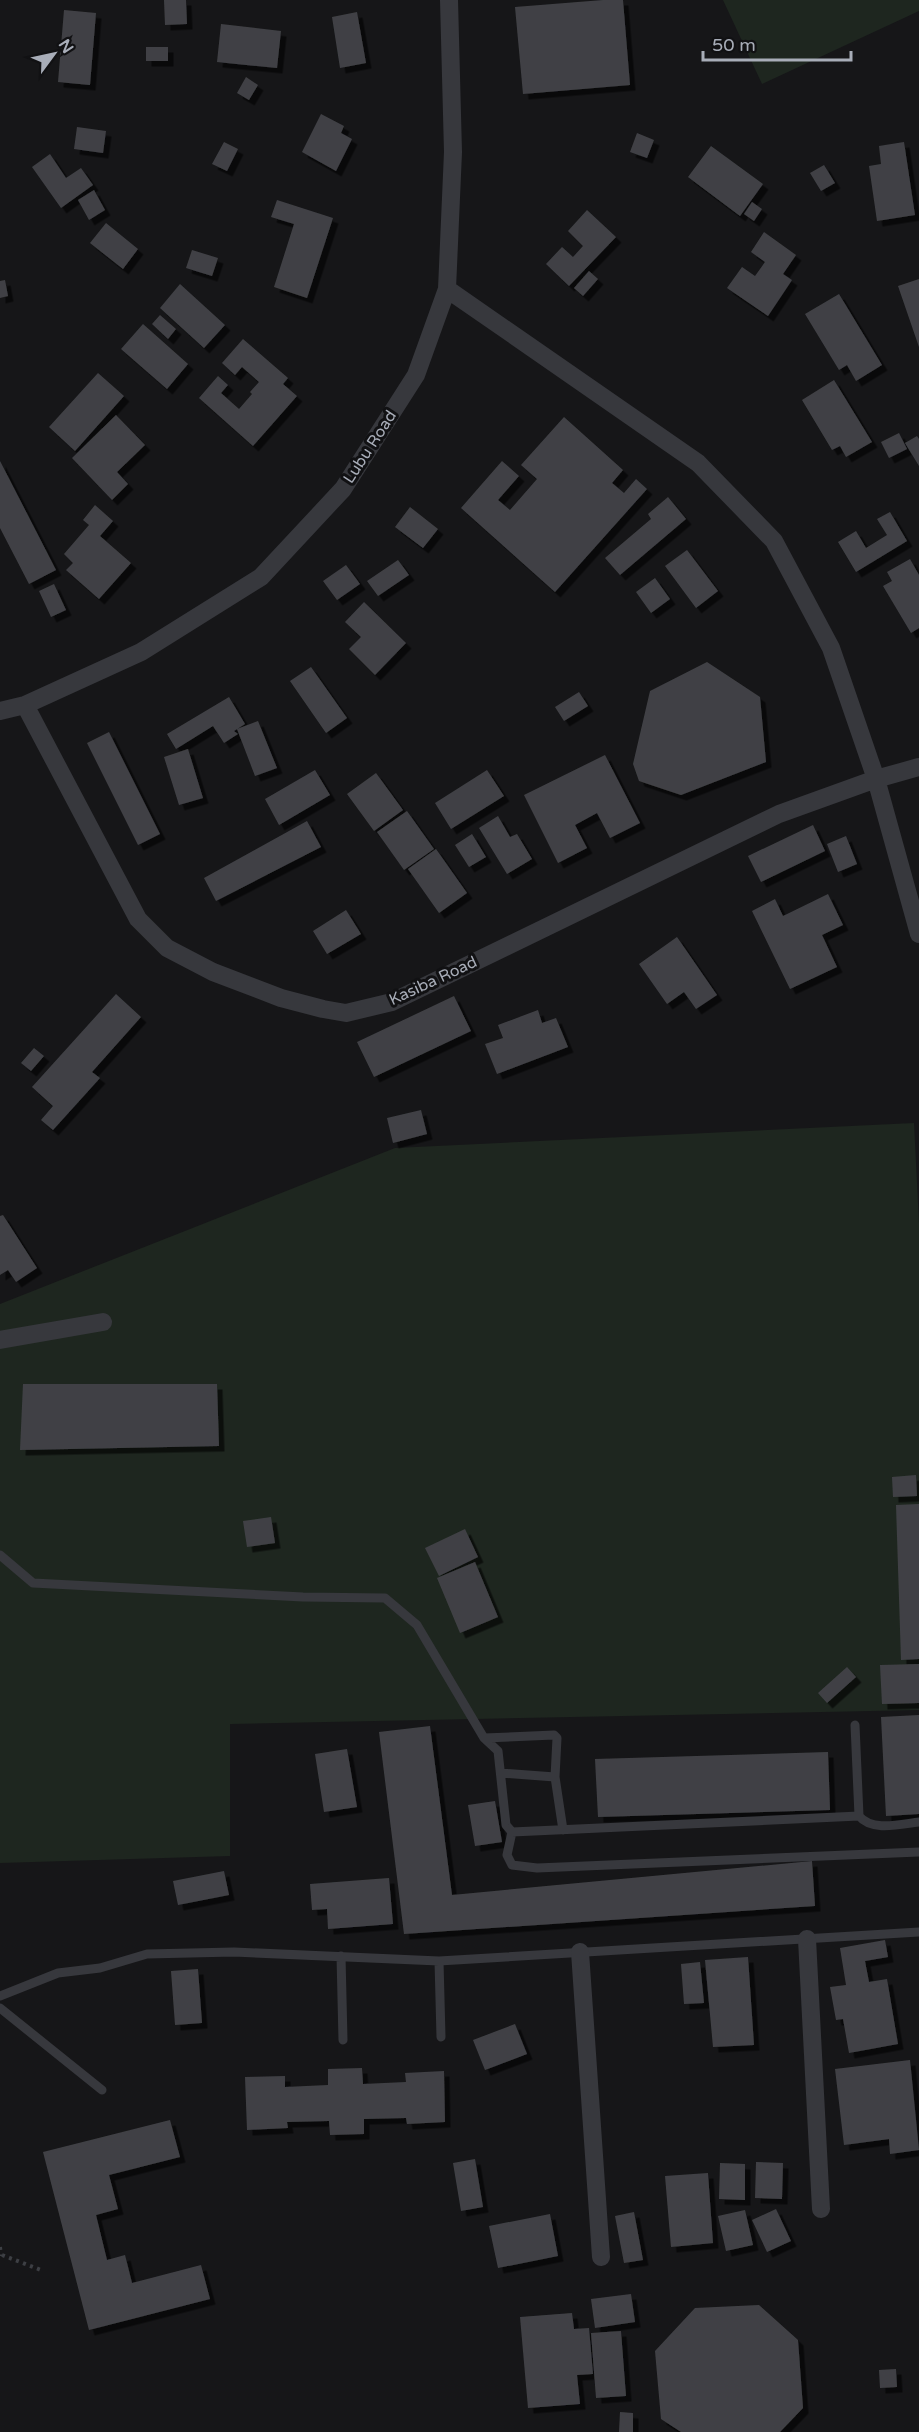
<svg xmlns="http://www.w3.org/2000/svg" width="919" height="2432" font-family="'Varela Round',sans-serif">
  <style>
    .park { fill: #1e261f }
    .building { fill: #404145; filter: url(#shadow) }
    .lines { fill: none; stroke-linecap: round; stroke-linejoin: round }
    .path { stroke: #3d3f44; stroke-width: 4; stroke-dasharray: 3 4.5; stroke-linecap: butt }
    .service { stroke: #37383d; stroke-width: 9 }
    .minor { stroke: #37383d; stroke-width: 18 }
    .labels { text-anchor: middle; dominant-baseline: central; stroke-width: 6; stroke-linejoin: round; paint-order: stroke }
    .street-label { font-size: 16px; fill: #a8adb8; stroke: #111113 }
  </style>
  <defs>
    <filter id="shadow"><feDropShadow dx="5.5" dy="5.5" stdDeviation="0" flood-color="#0009"/></filter>
  </defs>
  <rect width="100%" height="100%" fill="#161618"/>
  <!-- park -->
  <path class="park" d="M723,0H919V11L762,84Z
    M914,1123L919,1223V1710L230,1724V1856L0,1863V1304L395,1148Z"/>
  <!-- building -->
  <path class="building" d="M164,0H186L187,24L165,25Z
    M603,0H623L630,85L523,94L515,7Z
    M64,10L96,13L90,85L58,82Z
    M357,12L366,63L340,68L332,17Z
    M221,24L281,31L277,68L217,62Z
    M146,47H168V61H146Z
    M246,77L258,85L249,100L237,93Z
    M321,114L344,126L341,133L352,139L336,171L302,152Z
    M77,127L106,131L103,153L74,149Z
    M637,133L654,140L647,158L630,152Z
    M224,142L238,149L227,171L212,164Z
    M904,142L915,215L877,221L869,166L881,164L879,146Z
    M711,146L763,184L740,216L688,177Z
    M50,154L66,178L81,168L93,185L61,208L32,167Z
    M824,165L835,183L821,191L810,173Z
    M94,190L105,210L89,220L78,200Z
    M277,200L333,218L307,298L274,287L294,224L271,217Z
    M752,202L762,209L754,221L744,214Z
    M587,210L616,237L569,286L546,264L562,247L573,257L583,246L568,231Z
    M106,223L138,249L123,269L90,243Z
    M764,232L796,255L783,274L792,280L768,316L727,288L742,267L755,276L765,262L751,252Z
    M192,250L218,258L212,276L186,268Z
    M589,271L598,279L583,296L574,288Z
    M919,279V347L898,286Z
    M5,280L8,296L0,298V281Z
    M180,284L225,325L204,348L160,308Z
    M839,294L882,365L856,381L847,365L839,370L805,314Z
    M160,315L176,329L168,339L152,324Z
    M143,324L188,364L167,389L121,349Z
    M243,339L288,378L283,384L297,396L253,446L199,398L218,376L228,385L221,393L239,409L252,394L250,392L259,382L242,367L235,375L222,363Z
    M98,373L124,396L75,451L49,427Z
    M834,380L872,442L846,457L840,446L832,450L802,400Z
    M116,415L145,445L117,472L128,484L112,500L72,458Z
    M564,417L623,470L612,483L624,493L636,479L647,489L555,592L461,508L502,461L519,476L498,500L510,510L537,479L521,465Z
    M899,433L907,449L889,458L881,442Z
    M917,436L919,439V466L905,443Z
    M0,461L56,570L29,584L0,528Z
    M668,497L686,519L620,575L605,558L651,519L648,514Z
    M95,505L113,521L100,536L131,563L99,599L66,570L73,563L64,554L89,525L83,520Z
    M410,507L438,529L423,548L395,527Z
    M890,512L907,541L856,572L838,542L856,531L866,548L887,535L877,519Z
    M687,550L718,591L696,608L665,566Z
    M910,559L919,575V628L911,633L883,586L892,581L887,572Z
    M398,560L409,575L378,596L367,581Z
    M346,565L360,584L337,600L323,581Z
    M655,578L670,599L651,613L636,592Z
    M54,584L66,610L51,617L39,591Z
    M364,602L406,643L375,675L349,649L361,637L345,622Z
    M707,662L760,697L766,762L681,795L639,781L633,764L650,691Z
    M311,667L347,718L326,733L290,681Z
    M579,692L588,706L564,721L555,707Z
    M229,697L245,724L234,731L238,734L224,743L213,726L176,749L167,734Z
    M258,721L277,768L255,776L237,729Z
    M109,732L160,834L138,845L87,743Z
    M188,749L203,798L179,805L164,757Z
    M605,755L640,823L610,838L597,813L575,825L587,848L558,863L524,795Z
    M315,770L330,795L279,825L265,799Z
    M487,770L504,796L451,829L435,803Z
    M376,773L403,810L374,831L347,794Z
    M407,811L434,849L404,870L377,832Z
    M498,816L510,837L517,834L532,859L507,874L479,828Z
    M307,821L321,847L216,901L204,878Z
    M813,825L825,851L761,882L748,856Z
    M472,834L486,857L469,867L455,845Z
    M846,836L857,864L838,872L827,844Z
    M436,849L467,893L439,913L408,869Z
    M828,894L843,925L822,935L837,967L790,989L752,911L775,899L783,916Z
    M346,910L361,934L327,954L313,931Z
    M677,937L717,995L696,1009L684,992L667,1004L639,964Z
    M116,994L141,1017L92,1072L100,1078L53,1130L41,1120L53,1106L32,1087Z
    M454,996L471,1031L374,1077L357,1042Z
    M538,1010L542,1023L556,1018L568,1047L497,1074L485,1044L503,1038L498,1025Z
    M34,1048L44,1056L31,1071L21,1063Z
    M421,1110L427,1134L393,1143L387,1118Z
    M3,1215L37,1268L16,1282L8,1270L0,1275V1216Z
    M23,1384H217L219,1446L20,1450Z
    M916,1475L917,1496L893,1497L892,1477Z
    M919,1504V1659L901,1660L896,1505Z
    M271,1517L275,1543L247,1547L243,1521Z
    M465,1529L478,1557L439,1576L425,1548Z
    M475,1562L498,1617L460,1633L437,1578Z
    M919,1664V1703L882,1704L880,1665Z
    M847,1667L856,1677L827,1703L818,1693Z
    M919,1715V1814L886,1816L881,1717Z
    M430,1726L452,1895L812,1861L815,1906L404,1934L379,1732Z
    M347,1749L357,1807L324,1812L315,1754Z
    M828,1752L830,1810L598,1817L595,1759Z
    M495,1801L502,1842L475,1846L468,1805Z
    M224,1871L229,1895L178,1905L173,1881Z
    M389,1878L393,1924L328,1929L327,1909L312,1910L310,1884Z
    M885,1940L888,1957L865,1961L869,1982L887,1979L898,2044L849,2053L843,2019L836,2020L830,1987L846,1985L840,1948Z
    M748,1957L754,2045L713,2047L705,1960Z
    M700,1962L704,2003L684,2004L681,1964Z
    M198,1969L202,2023L175,2025L171,1971Z
    M515,2024L527,2054L485,2070L473,2040Z
    M910,2060L919,2150L890,2154L889,2139L844,2145L835,2069Z
    M362,2068L363,2084L406,2082L405,2073L444,2071L445,2122L407,2124L406,2118L364,2119V2134L330,2135L329,2121L287,2122L288,2128L247,2130L245,2077L285,2076V2087L328,2085V2069Z
    M170,2120L180,2157L109,2175L118,2209L96,2215L107,2260L125,2255L132,2283L201,2265L210,2299L89,2330L43,2152Z
    M475,2159L483,2207L461,2211L453,2163Z
    M756,2162L783,2163L782,2199L755,2198Z
    M720,2163L745,2164V2200L719,2199Z
    M708,2173L713,2243L671,2247L665,2176Z
    M776,2209L791,2241L767,2252L752,2220Z
    M745,2210L753,2245L726,2251L718,2216Z
    M634,2212L643,2260L624,2263L615,2216Z
    M550,2214L558,2256L498,2268L489,2226Z
    M631,2294L635,2322L595,2328L591,2299Z
    M759,2305L798,2340L803,2408L780,2432H681L661,2419L655,2351L695,2308Z
    M572,2313L574,2329L589,2328L593,2374L577,2375L580,2404L528,2408L520,2317Z
    M621,2331L626,2396L596,2398L591,2333Z
    M896,2369L897,2387L880,2388L879,2370Z
    M620,2412L633,2413V2432H619Z"/>
  <g class="lines">
    <!-- path -->
    <path class="path" d="M0,2247L1,2256
      M2,2255L41,2270"/>
    <!-- service -->
    <path class="service" d="M0,1555L33,1583L303,1597L385,1598L417,1625L484,1738L498,1751L506,1825L512,1832
      M855,1725L859,1816
      M484,1738L554,1735L557,1738L555,1777
      M501,1773L555,1777L563,1830
      M919,1822C901,1824 872,1832 859,1816L512,1832L507,1855L512,1865L537,1868L919,1852
      M341,1956L343,2040
      M0,1996L58,1973L100,1968L147,1954L234,1952L439,1961
      M0,2008L102,2090
      M441,2037L439,1961L919,1932"/>
    <!-- minor -->
    <path class="minor" d="M447,289L698,463L774,541L831,648L876,779L919,934
      M25,705L138,919L167,948L213,972L281,998L323,1009L346,1013L392,1002L779,814L876,779L919,767
      M0,711L25,705L141,652L261,577L343,489L416,375L447,289L453,152L449,0
      M0,1340L103,1322
      M807,1939L821,2209
      M580,1952L601,2257"/>
  </g>
  <g class="labels">
    <!-- street labels -->
    <g class="street-label">
      <text transform="translate(370 447) rotate(-57)">Lubu Road</text>
      <text transform="translate(433 981) rotate(-25)">Kasiba Road</text>
    </g>
  </g>
  <!-- north arrow -->
  <g transform="translate(54 54) rotate(57)" stroke="#111113" stroke-width="4.5" paint-order="stroke">
  <path d="M0-4.5L10 22L0 15L-10 22Z" fill="#a8adb8"/>
  <text y="-9" font-size="16" font-weight="bold" text-anchor="middle" fill="#a8adb8">N</text>
  </g>
  <!-- scale -->
  <path d="M703 51v9h148v-9" fill="none" stroke="#a8adb8" stroke-width="3"/>
  <text x="712" y="51" font-size="18" fill="#a8adb8" stroke="#111113" stroke-width="4.5" paint-order="stroke">50 m</text>
</svg>
